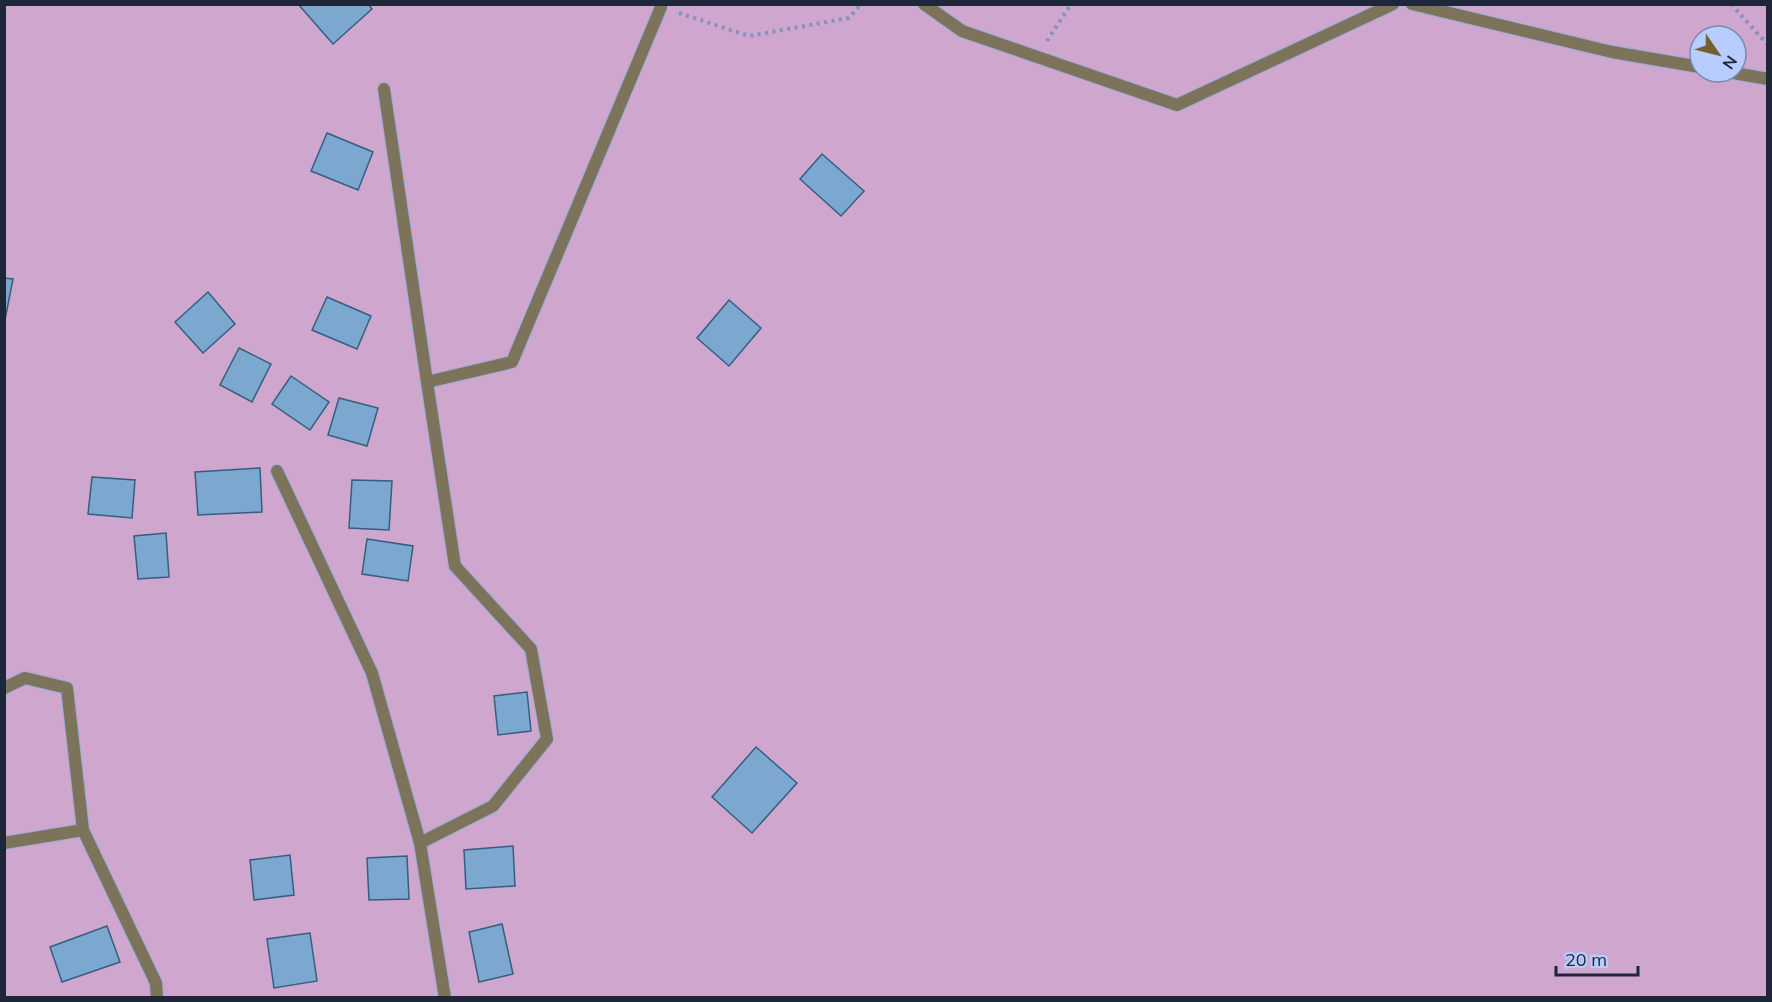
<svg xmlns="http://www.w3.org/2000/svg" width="1772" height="1002" font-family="Mulish,sans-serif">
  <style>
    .green { fill: #cea6ce; fill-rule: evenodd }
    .building { fill: #7ca7ce; stroke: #355e81; stroke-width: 1.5 }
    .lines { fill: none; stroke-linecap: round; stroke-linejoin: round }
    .minor-casing { stroke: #98acd7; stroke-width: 14 }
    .path { stroke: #8293bb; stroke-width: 4; stroke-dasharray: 3 4.5; stroke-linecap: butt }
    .minor { stroke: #7d725a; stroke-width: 12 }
  </style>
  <rect width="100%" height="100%" fill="#b7cdff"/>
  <!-- green -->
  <path class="green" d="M5,5H1767V997L5,998ZM1700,36H1736V72H1700Z"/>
  <!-- building -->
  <path class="building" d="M298,4H368L372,9L333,44Z
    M327,133L373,152L358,190L311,171Z
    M822,154L864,191L841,216L800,179Z
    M4,278L13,279L4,325Z
    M208,292L235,324L203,353L175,322Z
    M327,297L371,316L357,349L312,330Z
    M729,300L761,328L729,366L697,338Z
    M239,348L271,364L252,402L220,385Z
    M291,376L329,402L310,430L272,404Z
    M339,398L378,408L367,446L328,435Z
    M260,468L262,512L198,515L195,472Z
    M92,477L135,480L132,518L88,514Z
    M352,480L392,481L389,530L349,528Z
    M166,533L169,577L138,579L134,536Z
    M367,539L413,546L408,581L362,574Z
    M527,692L531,731L498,735L494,696Z
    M756,747L797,783L752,833L712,797Z
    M513,846L515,886L466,889L464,850Z
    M290,855L294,895L254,900L250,860Z
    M407,856L409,899L369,900L367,858Z
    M502,924L513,974L479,982L469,932Z
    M107,926L120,962L62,982L50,947Z
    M310,933L317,981L274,988L267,939Z"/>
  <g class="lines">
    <!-- minor casing -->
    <g class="minor-casing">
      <path id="minor" d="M924,4L962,31L1177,105L1393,4
        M1412,4L1612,52L1700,67
        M1728,72L1768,79
        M384,89L427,382
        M277,471L372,673L420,843
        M4,688L25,678L67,688L83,830
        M4,843L83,830L156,983L157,998
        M445,998L420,843L493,806L547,739L531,649L455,566L427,382L512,362L661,7"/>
    </g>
    <!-- path -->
    <path class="path" d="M1731,4L1768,45
      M679,13L749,36L849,18L861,4
      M1047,41L1071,4"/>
    <!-- minor -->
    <use href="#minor" class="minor"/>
  </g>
  <!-- border -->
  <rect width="1772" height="1002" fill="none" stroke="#1e2639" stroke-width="12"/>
  <!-- north arrow -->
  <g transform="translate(1718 54) rotate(125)"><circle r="28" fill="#b7cdff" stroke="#7a8ab0" stroke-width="1.5"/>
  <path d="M0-4.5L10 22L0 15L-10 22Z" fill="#745f2f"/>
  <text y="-9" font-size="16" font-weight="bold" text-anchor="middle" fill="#1e2639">N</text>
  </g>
  <!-- scale -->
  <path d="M1556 966v9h82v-9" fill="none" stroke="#1e2639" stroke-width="3"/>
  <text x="1565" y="966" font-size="18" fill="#1e2639" stroke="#b7cdff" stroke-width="4.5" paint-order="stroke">20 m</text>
</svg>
